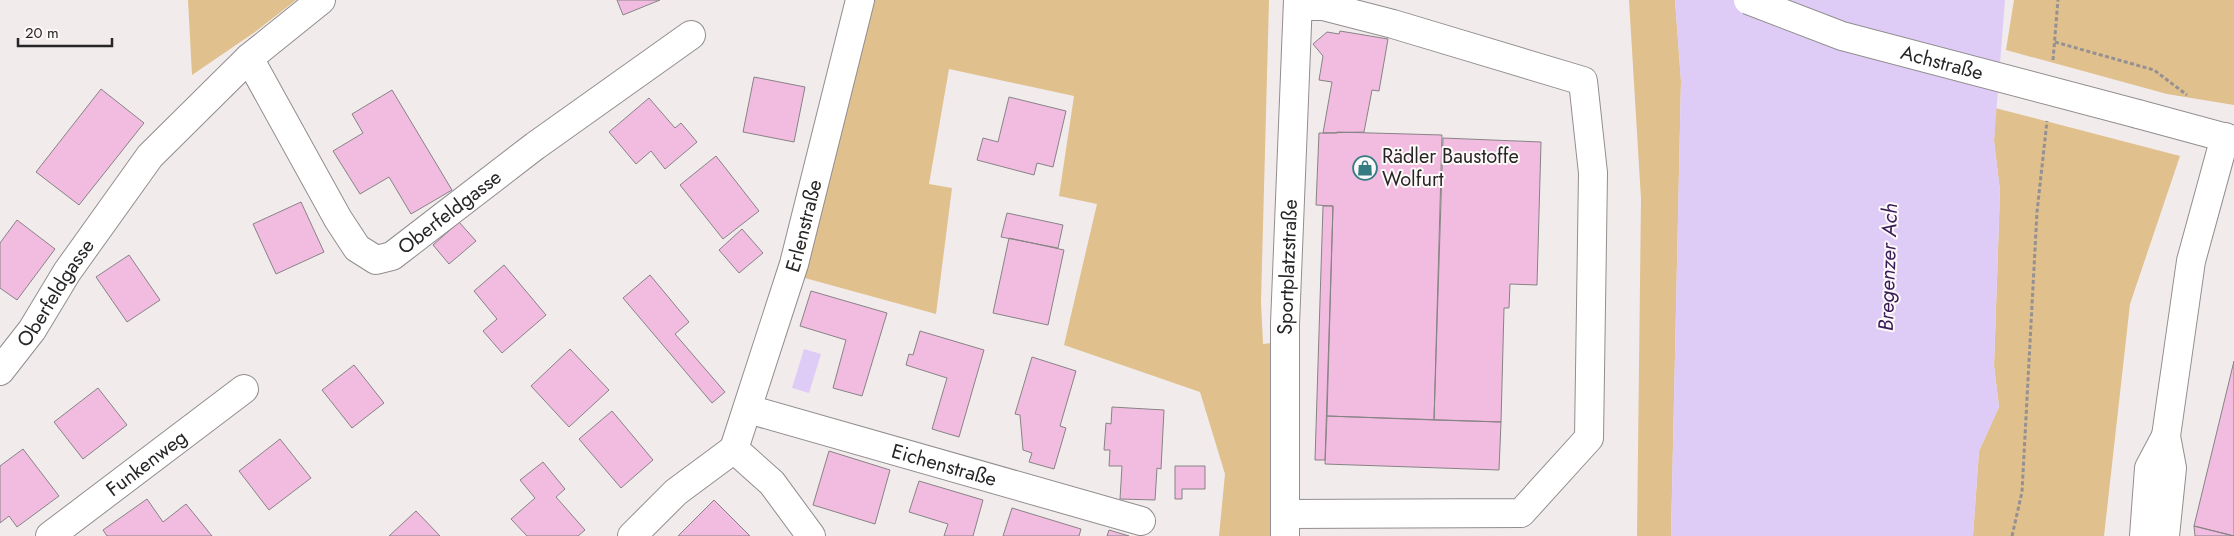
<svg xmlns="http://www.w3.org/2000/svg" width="2234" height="536" font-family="Jost,sans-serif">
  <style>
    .green { fill: #e0c08d }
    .water { fill: #deccf7 }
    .building { fill: #f2bce1; stroke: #878385 }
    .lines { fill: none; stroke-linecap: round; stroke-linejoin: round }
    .minor-casing { stroke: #928d8e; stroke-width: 30 }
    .major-casing { stroke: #928d8e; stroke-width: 30 }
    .path { stroke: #959192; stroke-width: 3; stroke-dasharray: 4 2.5; stroke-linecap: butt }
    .minor { stroke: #fff; stroke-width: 28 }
    .major { stroke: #fff; stroke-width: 28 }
    .major-bridge-casing { stroke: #928d8e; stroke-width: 30; stroke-linecap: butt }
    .major-bridge { stroke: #fff; stroke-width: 28 }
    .labels { text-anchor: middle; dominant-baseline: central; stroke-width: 4; stroke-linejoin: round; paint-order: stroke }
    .street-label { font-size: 20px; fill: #272525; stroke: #fef9f9 }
    .poi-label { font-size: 20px; fill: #272525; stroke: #fef9f9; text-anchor: start }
    .water-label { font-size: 21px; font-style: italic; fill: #391a58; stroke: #fef9f9 }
  </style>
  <rect width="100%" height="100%" fill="#f1ebec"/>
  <!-- green -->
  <path class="green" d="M188,0H296L255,32L192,75Z
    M861,0H1269L1261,302L1263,344L1283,342L1282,536H1219L1225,474L1200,392L1064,345L1097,204L1059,196L1074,96L949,69L929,184L952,188L936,314L794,275Z
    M1629,0H1675L1681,81L1671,536H1637L1641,199Z
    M2014,0H2234V105L2167,94L2006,50Z
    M1995,108L2180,156L2130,304L2104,536H1973L1979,451L1999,407L1994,366L2000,191L1994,141Z"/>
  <!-- water -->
  <path class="water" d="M1675,0H2005L1994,141L2000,191L1994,366L1999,407L1979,451L1973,536H1671L1681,81Z
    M804,349L821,354L809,393L792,388Z"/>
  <!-- building -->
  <path class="building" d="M617,0H660L623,15Z
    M1340,31L1388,39L1379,91L1372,90L1364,132L1323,133L1332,82L1319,80L1323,56L1313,44L1327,32L1339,34Z
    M754,77L805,87L794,142L743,132Z
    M101,89L144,123L79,205L36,172Z
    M392,90L452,190L411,214L389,177L360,194L333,151L363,133L352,114Z
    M1009,97L1066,111L1053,167L1037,163L1034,175L977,160L983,138L998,142Z
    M649,98L675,128L681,123L697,142L665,169L651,151L636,164L609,132Z
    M1337,132L1442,135L1434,420L1327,416L1333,206L1316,205L1319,133H1337Z
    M1443,138L1541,142L1537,285L1510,284L1509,308H1504L1501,422L1434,420Z
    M716,156L759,211L723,239L680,185Z
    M301,202L324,252L276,274L253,224Z
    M1323,206H1333L1325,460H1315Z
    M1007,213L1063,225L1058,248L1001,237Z
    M17,220L55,249L17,300L0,288V243Z
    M459,222L476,241L449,264L433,245Z
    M742,229L763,253L739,273L719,250Z
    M1009,238L1064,250L1048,325L993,313Z
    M129,255L160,300L127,322L96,277Z
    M504,265L546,315L502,353L483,331L497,319L474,291Z
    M650,275L689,322L675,334L725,392L712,403L623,298Z
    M811,291L887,313L862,396L833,388L846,340L800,326Z
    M920,331L984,350L959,437L932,429L947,378L906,365L909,354L913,355Z
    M570,349L609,390L569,427L531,386Z
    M1032,357L1076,371L1060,426L1066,428L1054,469L1029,462L1032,453L1023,450L1020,415L1015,414Z
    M2234,361V536L2194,526Z
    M354,365L384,403L352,428L322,390Z
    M98,388L127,425L83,459L54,422Z
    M1112,407L1164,410L1161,469L1157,468L1155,500L1120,499L1122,466H1109L1110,450H1104L1106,423L1111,424Z
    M612,411L653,460L621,488L579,439Z
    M1327,416L1501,422L1499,470L1325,464Z
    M280,439L311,478L269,510L239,471Z
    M23,449L59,496L17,527L9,516L0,523V466Z
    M829,451L890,470L875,524L813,505Z
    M543,462L565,489L556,497L585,530L578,536H527L511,519L535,498L520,480Z
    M1175,466H1205V489H1182V499H1175Z
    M919,481L983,500L973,536H944L948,524L909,512Z
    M147,499L163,522L186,504L212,536H107L103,530Z
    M714,500L750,536H678Z
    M1012,508L1081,529L1079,536H1003Z
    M416,511L440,536H389Z
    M2194,526L2234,536H2195Z
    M1109,530L1129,536H1107Z"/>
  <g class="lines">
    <!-- minor casing -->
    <g class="minor-casing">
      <g id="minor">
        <path id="s1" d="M249,58L338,219L357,248L376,260L392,256L535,146L691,35"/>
        <path id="s2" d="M0,371L32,330L67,272L150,156L249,58L321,0"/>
        <path id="s3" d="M748,409L1141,521"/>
        <path id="s4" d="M734,449L794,264L860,0"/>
        <path d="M734,449L772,483L811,536"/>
        <path d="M1285,514L1521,513L1589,438L1593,173L1583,81L1393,24L1323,6H1298"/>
        <path id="s5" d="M50,536L244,389"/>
        <path d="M632,536L676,492L734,449"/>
        <path id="s6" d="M1285,536V324L1298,0"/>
        <path d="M2144,536L2149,468L2166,436"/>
        <path d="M2165,536L2172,468L2166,436L2191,261L2225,137"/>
      </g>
    </g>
    <!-- major casing -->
    <g class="major-casing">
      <path id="major" d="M2138,114L2234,140"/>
    </g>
    <!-- path -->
    <path class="path" d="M2055,42L2154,70L2187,95
      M2053,60L2058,0
      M2012,536L2022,492L2037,212L2047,121"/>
    <!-- minor -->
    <use href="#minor" class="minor"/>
    <!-- major -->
    <use href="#major" class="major"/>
    <!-- major-bridge casing -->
    <g class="major-bridge-casing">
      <g id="major-bridge">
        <path id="s7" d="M1748,0L1842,36L2138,114"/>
      </g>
    </g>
    <!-- major-bridge -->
    <use href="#major-bridge" class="major-bridge"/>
  </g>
  <!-- icons -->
  <defs>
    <g id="shop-ring" transform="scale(1.25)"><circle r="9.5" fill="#fef9f9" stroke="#347c82" stroke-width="1.5"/><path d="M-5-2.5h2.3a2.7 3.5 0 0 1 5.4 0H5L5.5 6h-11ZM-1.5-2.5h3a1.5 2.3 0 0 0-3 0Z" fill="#347c82"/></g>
  </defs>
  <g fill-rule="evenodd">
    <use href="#shop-ring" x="1365" y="168"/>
  </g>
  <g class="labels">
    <!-- street labels -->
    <g class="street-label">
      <text stroke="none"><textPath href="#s7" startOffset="204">Achstraße</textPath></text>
      <text stroke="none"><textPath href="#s1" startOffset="330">Oberfeldgasse</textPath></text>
      <text stroke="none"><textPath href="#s4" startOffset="234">Erlenstraße</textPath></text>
      <text stroke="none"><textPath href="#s6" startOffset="269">Sportplatzstraße</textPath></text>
      <text stroke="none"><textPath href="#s2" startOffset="96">Oberfeldgasse</textPath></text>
      <text stroke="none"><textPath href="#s5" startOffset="121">Funkenweg</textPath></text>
      <text stroke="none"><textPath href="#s3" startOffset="204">Eichenstraße</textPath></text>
    </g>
    <!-- poi labels -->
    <g class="poi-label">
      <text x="1382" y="156">Rädler Baustoffe<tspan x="1382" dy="23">Wolfurt</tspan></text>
    </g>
    <!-- water labels -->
    <g class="water-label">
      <text transform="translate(1888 267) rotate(-88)">Bregenzer Ach</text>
    </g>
  </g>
  <!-- scale -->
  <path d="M18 38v8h94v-8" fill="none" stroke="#272525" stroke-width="2.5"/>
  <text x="25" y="38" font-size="15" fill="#272525" stroke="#fef9f9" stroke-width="4" paint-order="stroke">20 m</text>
</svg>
